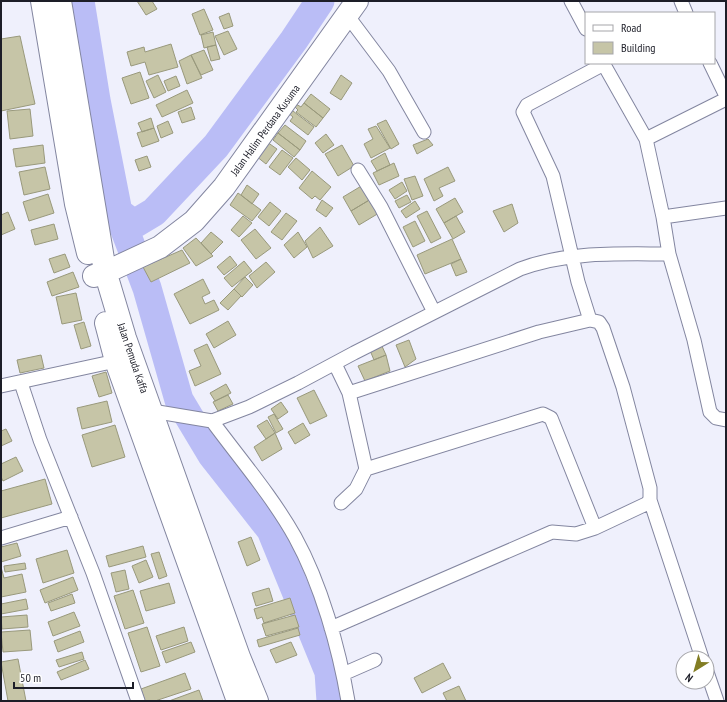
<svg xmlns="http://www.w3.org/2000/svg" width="727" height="702" font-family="'PT Sans Narrow',sans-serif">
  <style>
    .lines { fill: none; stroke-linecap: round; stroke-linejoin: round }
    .river { stroke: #babdf6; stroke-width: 29 }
    .building { fill: #c6c5a7; stroke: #99997c }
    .street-casing { stroke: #8386a0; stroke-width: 15 }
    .highway-casing { stroke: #8386a0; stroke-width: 24 }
    .street { stroke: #fff; stroke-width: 13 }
    .highway { stroke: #fff; stroke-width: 22 }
    .labels { text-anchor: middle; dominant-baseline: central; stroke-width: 3.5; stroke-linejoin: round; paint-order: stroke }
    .street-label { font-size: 11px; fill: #1d1e28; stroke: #fff }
  </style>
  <rect width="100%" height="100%" fill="#eff0fc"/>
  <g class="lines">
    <!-- river -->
    <path class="river" d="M80,1L96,100L118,212L147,288L179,400L212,455L271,530L329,672L331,701
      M118,212L134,224L154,212L216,146L294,40L320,1"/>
  </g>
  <!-- building -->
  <path class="building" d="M137,1H152L157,9L146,15Z
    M204,9L213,30L200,35L192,14Z
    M229,13L233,26L224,29L219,17Z
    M228,31L237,49L224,55L215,36Z
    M213,32L216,45L204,48L201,35Z
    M20,36L35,104L1,111V39Z
    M171,44L178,67L149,75L145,62L131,66L127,52L144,47L145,52Z
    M216,45L220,59L211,61L207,47Z
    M204,50L213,70L201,75L191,55Z
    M191,55L202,78L187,84L179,61Z
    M140,72L149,98L131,104L122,78Z
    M158,75L166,92L154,98L146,81Z
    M341,75L352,83L341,100L330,93Z
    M176,76L180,86L168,91L164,81Z
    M187,90L193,103L162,117L156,105Z
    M311,94L330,109L323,118L304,103Z
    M304,103L323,118L316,127L296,112L298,110L294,106L296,104L301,107Z
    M191,107L195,119L182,123L178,112Z
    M289,108L314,127L308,135L290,121L293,117L287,112Z
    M30,109L33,136L10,139L7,111Z
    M151,118L154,128L142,132L138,123Z
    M386,120L399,144L391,149L377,124Z
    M168,121L173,133L161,138L157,126Z
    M285,125L306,141L300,150L278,133Z
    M376,126L390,148L371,158L364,144L373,139L368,129Z
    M154,128L159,141L142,147L137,133Z
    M278,133L300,150L294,157L273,140Z
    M326,134L334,145L323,153L315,143Z
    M428,139L433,145L417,154L413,145Z
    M267,142L277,149L266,164L256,156Z
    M43,145L45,163L16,167L13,149Z
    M342,145L354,166L338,176L325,154Z
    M282,150L293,158L280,175L269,167Z
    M385,153L390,165L377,171L371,161Z
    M147,156L151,167L139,171L135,160Z
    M296,158L310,170L302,180L288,167Z
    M394,163L399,176L379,185L373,173Z
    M45,167L50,189L24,195L19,172Z
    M448,167L455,181L439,188L443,196L434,201L424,179Z
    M312,171L331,187L320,200L315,196L312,199L299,188Z
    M415,176L423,196L412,200L404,179Z
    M402,182L407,191L395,199L389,190Z
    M247,185L259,194L252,204L241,195Z
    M363,185L371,199L351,211L343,197Z
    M238,193L261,210L252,221L230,205Z
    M48,194L54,213L29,221L23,202Z
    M407,195L411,202L399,208L395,201Z
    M455,198L463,212L444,223L436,209Z
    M371,199L379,213L359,225L351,211Z
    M322,200L333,208L326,217L316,210Z
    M415,201L420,209L406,218L401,211Z
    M270,202L281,211L269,226L258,217Z
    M512,204L518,223L504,232L493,211Z
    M427,211L441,238L431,243L417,216Z
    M8,212L15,229L1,235V215Z
    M286,213L297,221L282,240L271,232Z
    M243,216L252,223L239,237L231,230Z
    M456,216L465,232L453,239L444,223Z
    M415,221L425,241L413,247L403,227Z
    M54,224L58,239L35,245L31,230Z
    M320,227L333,246L313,258L305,241Z
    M255,229L271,248L256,259L241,240Z
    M211,232L223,242L211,254L201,243Z
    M298,232L307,247L294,258L284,245Z
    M196,238L213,256L196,266L183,248Z
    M452,239L461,259L425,274L417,255Z
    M182,250L190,263L151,282L143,267Z
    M65,254L70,267L54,273L49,259Z
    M230,256L237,265L224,275L217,267Z
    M461,259L467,272L456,276L451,264Z
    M244,261L252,271L232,287L224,278Z
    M266,262L275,272L257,288L249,276Z
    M73,272L79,287L52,296L47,282Z
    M245,277L253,285L242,297L234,289Z
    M203,279L210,293L202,297L205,304L214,300L219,310L190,324L174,294Z
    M234,289L241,296L228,310L220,303Z
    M76,293L82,320L62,324L56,297Z
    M228,321L236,335L214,348L206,334Z
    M84,322L91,346L81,349L74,325Z
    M409,340L416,359L405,367L396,345Z
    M207,344L221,374L195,386L189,371L201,366L194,350Z
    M381,344L386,355L374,360L369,348Z
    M41,355L44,368L20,373L17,360Z
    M386,355L390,371L365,381L358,366Z
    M106,372L112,393L99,397L92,376Z
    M226,384L231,393L215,401L210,393Z
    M314,390L327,416L310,424L297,398Z
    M228,395L233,404L218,411L213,402Z
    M107,401L112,422L82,429L77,408Z
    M281,402L288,412L278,419L271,409Z
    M274,414L283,429L276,433L268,417Z
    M267,420L275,433L266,439L257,426Z
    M303,423L310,435L295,444L288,432Z
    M115,425L125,457L92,467L82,435Z
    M6,429L12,441L1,446V431Z
    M275,433L282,449L262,461L254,447Z
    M16,457L23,471L3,481L1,477V464Z
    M45,479L52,504L1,518V491Z
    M251,537L260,560L247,566L238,542Z
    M17,543L21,556L1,562V547Z
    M143,546L146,557L109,567L106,556Z
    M67,550L74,573L43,583L36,559Z
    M159,552L167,576L159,579L151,554Z
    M146,560L153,577L139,583L132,566Z
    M25,563L26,569L5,572L4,566Z
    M1,567L4,578L22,574L26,592L1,597Z
    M125,570L129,589L116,592L111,573Z
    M73,577L78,590L45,603L40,590Z
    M169,583L175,603L146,611L140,591Z
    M269,588L273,601L256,606L252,593Z
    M133,590L144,623L125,629L114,596Z
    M72,594L75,603L51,611L48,603Z
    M290,598L295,613L264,623L262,617L257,619L254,609Z
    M26,599L28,609L1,614V604Z
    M74,612L80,626L53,636L48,622Z
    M27,615L28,627L2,629L1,617Z
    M295,615L299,627L266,636L262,624Z
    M147,627L160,666L141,672L128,633Z
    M184,627L188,641L161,650L156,636Z
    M298,628L300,635L259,647L257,640Z
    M30,630L32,650L3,652L1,632Z
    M80,631L84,642L58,652L54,641Z
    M191,642L195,652L166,663L162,652Z
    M291,642L297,655L276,663L270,650Z
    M82,652L84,659L59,667L56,660Z
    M18,659L26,701H8L1,662Z
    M85,660L89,669L61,680L57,672Z
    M443,663L451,678L422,693L414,678Z
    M185,673L191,689L155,701H145L141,689Z
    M459,686L466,701H447L443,693Z
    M199,690L203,701H169Z"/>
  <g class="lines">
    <!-- street casing -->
    <g class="street-casing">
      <path id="street" d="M571,1L586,29
        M681,1L686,13
        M347,15L389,71L424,132
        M603,63L646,139L663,217L669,254L694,340L710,412L716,418L726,420
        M710,63L726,96
        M646,139L726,99
        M358,170L381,207L434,312
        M663,217L726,208
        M335,364L349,393L539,332L590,320L578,282L553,176L523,112L527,105L604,64
        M21,383L40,440L93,573L138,701
        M1,386L116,361
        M152,411L212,421C240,459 272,496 295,537C321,584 339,648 348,701
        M212,421L249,407L298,383L354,353L520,269C568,251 619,254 669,254
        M366,469L543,414L551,418L595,528
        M650,500L702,658
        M341,503L356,489L366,469L349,393
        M1,538L71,517
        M331,628L552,532L576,534L595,528L646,504L650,500V488L623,387L603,328L599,322L590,320
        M707,672L717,701
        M343,674L375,660"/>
    </g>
    <!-- highway casing -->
    <g class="highway-casing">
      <path id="highway" d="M42,1L76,204L88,253
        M60,1L105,271L125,338L239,657L257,701
        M94,276L115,268L160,247L194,221L224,187L357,1
        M106,323L116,361L238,701"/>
    </g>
    <!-- street -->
    <use href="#street" class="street"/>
    <!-- highway -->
    <use href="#highway" class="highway"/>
  </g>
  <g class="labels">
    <!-- street labels -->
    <g class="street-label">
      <text transform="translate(265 130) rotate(-54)">Jalan Halim Perdana Kusuma</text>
      <text transform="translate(133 358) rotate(71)">Jalan Pemuda Kaffa</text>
    </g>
  </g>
  <!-- border -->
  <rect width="727" height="702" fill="none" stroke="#1d1e28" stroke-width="4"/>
  <!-- legend -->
  <rect x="585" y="12" width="130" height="52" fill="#ffffff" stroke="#a5a5a9"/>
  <rect x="593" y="25" width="20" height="6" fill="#ffffff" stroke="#a5a5a9"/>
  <text x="621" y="32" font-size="12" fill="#1d1e28">Road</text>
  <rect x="593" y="42" width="20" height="12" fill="#c6c5a7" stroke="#a5a5a9"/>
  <text x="621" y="52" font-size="12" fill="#1d1e28">Building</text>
  <!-- north arrow -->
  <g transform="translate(695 670) rotate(217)"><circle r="19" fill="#ffffff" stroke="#a5a5a9"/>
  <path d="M0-3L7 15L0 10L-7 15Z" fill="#827d24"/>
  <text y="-6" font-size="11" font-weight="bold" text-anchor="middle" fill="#1d1e28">N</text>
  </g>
  <!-- scale -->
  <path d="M14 682v6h119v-6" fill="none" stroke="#1d1e28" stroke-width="2"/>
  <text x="20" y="682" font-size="12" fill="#1d1e28" stroke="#ffffff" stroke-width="3" paint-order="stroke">50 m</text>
</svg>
